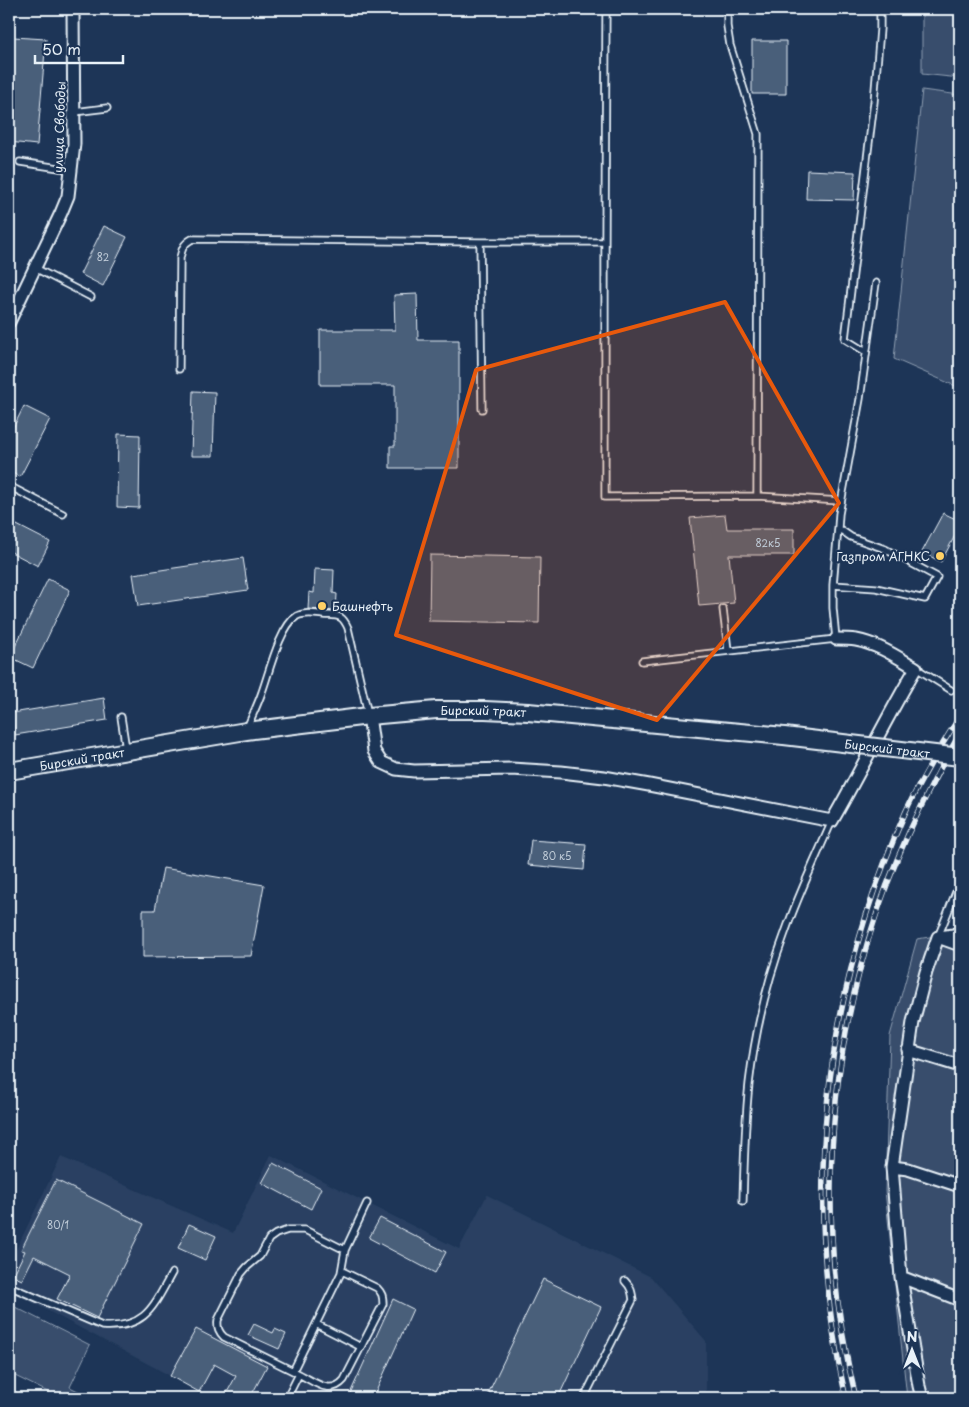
<svg xmlns="http://www.w3.org/2000/svg" width="969" height="1407" font-family="'Playpen Sans',sans-serif">
  <style>
    .built { fill: #2a4162 }
    .green { fill: #374d6c; stroke: #909fb2 }
    .building { fill: #495e7a; stroke: #e8f1f8 }
    .lines { fill: none; stroke-linecap: round; stroke-linejoin: round }
    .lane-casing { stroke: #e8f1f8; stroke-width: 9 }
    .street-casing { stroke: #e8f1f8; stroke-width: 15 }
    .primary-casing { stroke: #e8f1f8; stroke-width: 20 }
    .lane { stroke: #1d3557; stroke-width: 5.5 }
    .street { stroke: #1d3557; stroke-width: 11 }
    .primary { stroke: #1d3557; stroke-width: 16 }
    .rail-casing { stroke: #e8f1f8; stroke-width: 5.5 }
    .rail { stroke: #1d3557; stroke-width: 4; stroke-dasharray: 11; stroke-linecap: butt }
    .primary-bridge-casing { stroke: #e8f1f8; stroke-width: 20; stroke-linecap: butt }
    .primary-bridge { stroke: #1d3557; stroke-width: 16 }
    .marked { fill: #e8590c; fill-opacity: 0.2; stroke: #e8590c; stroke-width: 4; stroke-linejoin: round }
    .poi-dot { fill: #ffd166; stroke: #1d3557; stroke-width: 2 }
    .labels { text-anchor: middle; dominant-baseline: central; stroke-width: 4.5; stroke-linejoin: round; paint-order: stroke }
    .number-label { font-size: 10px; fill: #c0ccd8 }
    .street-label { font-size: 12px; fill: #e8f1f8; stroke: #1d3557 }
    .poi-label { font-size: 12px; fill: #e8f1f8; stroke: #1d3557; text-anchor: end }
  </style>
  <rect width="100%" height="100%" fill="#1d3557"/>
  <filter id="ink" filterUnits="userSpaceOnUse"><feTurbulence type="fractalNoise" baseFrequency=".02" numOctaves="2"/><feDisplacementMap in="SourceGraphic" scale="10" xChannelSelector="R" yChannelSelector="G"/><feConvolveMatrix kernelMatrix="1 2 1 2 8 2 1 2 1" color-interpolation-filters="sRGB"/></filter>
  <g filter="url(#ink)">
    <!-- built -->
    <path class="built" d="M271,1155L459,1249L487,1195L651,1277L706,1341V1398H212L9,1290V1264L61,1157L233,1233Z"/>
    <!-- green -->
    <path class="green" d="M922,9H960V78L922,74Z
      M922,90L960,95V388L894,359Z
      M960,932V1398H907L885,1191L890,1036L917,939Z
      M9,1304L90,1345L70,1387L92,1398H60L9,1373Z"/>
    <!-- building -->
    <path class="building" d="M13,37L46,39L37,145L9,142V95Z
      M752,41H786V94H752Z
      M807,170L855,172L854,200L806,199Z
      M104,226L127,237L103,286L80,274Z
      M417,294L418,340H459V468H390V446H395V385H320V330H395L394,295Z
      M193,391L215,392L213,456H191Z
      M24,406L50,419L20,477L9,471V436Z
      M118,434L140,435L139,508L117,507Z
      M943,513L960,521V526L941,562L922,552Z
      M725,515L727,529H794V555H729L734,603L699,606L690,518Z
      M9,521L50,542L38,566L9,551Z
      M430,555L540,557L539,623L429,621Z
      M243,558L248,590L138,606L133,574Z
      M315,569L334,570L333,593L337,594L336,611L308,609L309,592L314,593Z
      M48,579L70,590L33,668L10,657Z
      M104,698L107,720L15,735L12,713Z
      M531,840L586,844L584,870L528,865Z
      M163,868L264,885L251,956L143,957V910H155Z
      M273,1163L321,1188L311,1209L262,1183Z
      M56,1180L144,1224L97,1318L57,1299L70,1274L34,1256L22,1280L13,1276L25,1251L21,1250Z
      M380,1218L446,1252L435,1273L369,1238Z
      M189,1224L216,1236L205,1260L178,1248Z
      M543,1279L601,1307L558,1398H486Z
      M393,1299L413,1309L373,1398H348Z
      M254,1324L273,1333L275,1329L286,1334L279,1349L248,1335Z
      M196,1329L267,1366L250,1398H224L236,1376L214,1364L199,1392L170,1376Z"/>
    <g class="lines">
      <!-- lane casing -->
      <g class="lane-casing">
        <path id="lane" d="M727,9V26L730,45L758,134L757,496L841,501
          M74,112L107,108
          M20,162L72,170
          M605,242L606,9
          M35,268L91,297
          M866,352L845,339L874,102L880,29V9
          M179,369L180,258C182,249 183,244 192,239L480,242
          M482,409L480,242H605V497L757,496
          M9,486L63,514
          M838,528L839,514L860,399L876,283
          M723,609L728,650
          M642,661L836,639L833,608V585L838,528L851,537L885,549L937,577L925,599L876,588L833,585
          M916,668L951,690
          M121,717L126,749
          M247,728C252,716 258,704 262,692C269,673 280,626 297,616C305,612 315,614 324,615C338,616 342,614 348,628L368,714
          M938,937L960,882
          M743,1201C744,1162 745,1122 749,1084C755,1033 767,981 785,933C798,895 816,858 832,821
          M345,1250L367,1203
          M9,1286L102,1326C146,1329 153,1307 172,1273
          M316,1324L361,1347
          M299,1374C315,1382 330,1396 344,1380L383,1304C383,1296 382,1293 377,1288L342,1271
          M287,1398L299,1374L293,1371L224,1337C219,1332 217,1328 218,1320L241,1274L247,1267L260,1256L269,1239L276,1234L288,1230H305L345,1250L341,1273L293,1371
          M584,1398L633,1300C632,1292 631,1287 625,1281"/>
      </g>
      <!-- street casing -->
      <g class="street-casing">
        <path id="street" d="M9,322L61,213L68,196L74,144L73,9
          M369,716L374,751L381,762L396,769L414,771L511,769L561,772L604,777L649,785L832,821C861,771 886,718 916,668C897,657 878,644 856,640C849,639 842,639 836,639
          M938,937L960,945
          M940,937L960,934
          M908,1050L960,1066
          M892,1167L913,1022L926,972L938,937
          M901,1277L960,1300
          M922,1398L919,1386L901,1277L892,1167L908,1169L960,1186"/>
      </g>
      <!-- primary casing -->
      <g class="primary-casing">
        <g id="primary">
          <path id="s1" d="M9,771L246,731L369,716L436,710H485L528,712L784,736"/>
        </g>
      </g>
      <!-- lane -->
      <use href="#lane" class="lane"/>
      <!-- street -->
      <use href="#street" class="street"/>
      <!-- primary -->
      <use href="#primary" class="primary"/>
      <!-- rail casing -->
      <g class="rail-casing">
        <path id="rail" d="M846,1398C800,1200 823,996 906,811C921,778 941,746 960,716
          M856,1398C807,1202 831,988 921,807C933,782 945,757 960,734"/>
      </g>
      <!-- rail -->
      <use href="#rail" class="rail"/>
      <!-- primary-bridge casing -->
      <g class="primary-bridge-casing">
        <g id="primary-bridge">
          <path id="s2" d="M784,736L960,757"/>
        </g>
      </g>
      <!-- primary-bridge -->
      <use href="#primary-bridge" class="primary-bridge"/>
    </g>
  </g>
  <!-- marked area -->
  <path class="marked" d="M725,302L839,503L657,720L396,635L476,370Z"/>
  <!-- markers -->
  <g class="poi-dot">
    <circle cx="940" cy="556" r="5"/>
    <circle cx="322" cy="606" r="5"/>
  </g>
  <g class="labels">
    <!-- number labels -->
    <g class="number-label">
      <text x="103" y="256">82</text>
      <text x="768" y="542">82к5</text>
      <text x="557" y="855">80 к5</text>
      <text x="58" y="1224">80/1</text>
    </g>
    <!-- street labels -->
    <g class="street-label">
      <text transform="translate(59 127) rotate(-88)">улица Свободы</text>
      <text stroke="none"><textPath href="#s1" startOffset="479">Бирский тракт</textPath></text>
      <text stroke="none"><textPath href="#s2" startOffset="104">Бирский тракт</textPath></text>
      <text stroke="none"><textPath href="#s1" startOffset="74">Бирский тракт</textPath></text>
    </g>
    <!-- poi labels -->
    <g class="poi-label">
      <text x="930" y="556">Газпром АГНКС</text>
      <text x="332" y="606" text-anchor="start">Башнефть</text>
    </g>
  </g>
  <!-- margin -->
  <rect width="969" height="1407" fill="none" stroke="#1d3557" stroke-width="30"/>
  <rect x="15" y="15" width="939" height="1377" fill="none" stroke="#e8f1f8" stroke-width="2" filter="url(#ink)"/>
  <!-- north arrow -->
  <g transform="translate(912 1350)" stroke="#1d3557" stroke-width="4" paint-order="stroke">
  <path d="M0-4L9 19L0 12L-9 19Z" fill="#e8f1f8"/>
  <text y="-8" font-size="14" font-weight="bold" text-anchor="middle" fill="#e8f1f8">N</text>
  </g>
  <!-- scale -->
  <path d="M35 55v8h88v-8" fill="none" stroke="#e8f1f8" stroke-width="2.5"/>
  <text x="42" y="55" font-size="15" fill="#e8f1f8" stroke="#1d3557" stroke-width="4" paint-order="stroke">50 m</text>
</svg>
